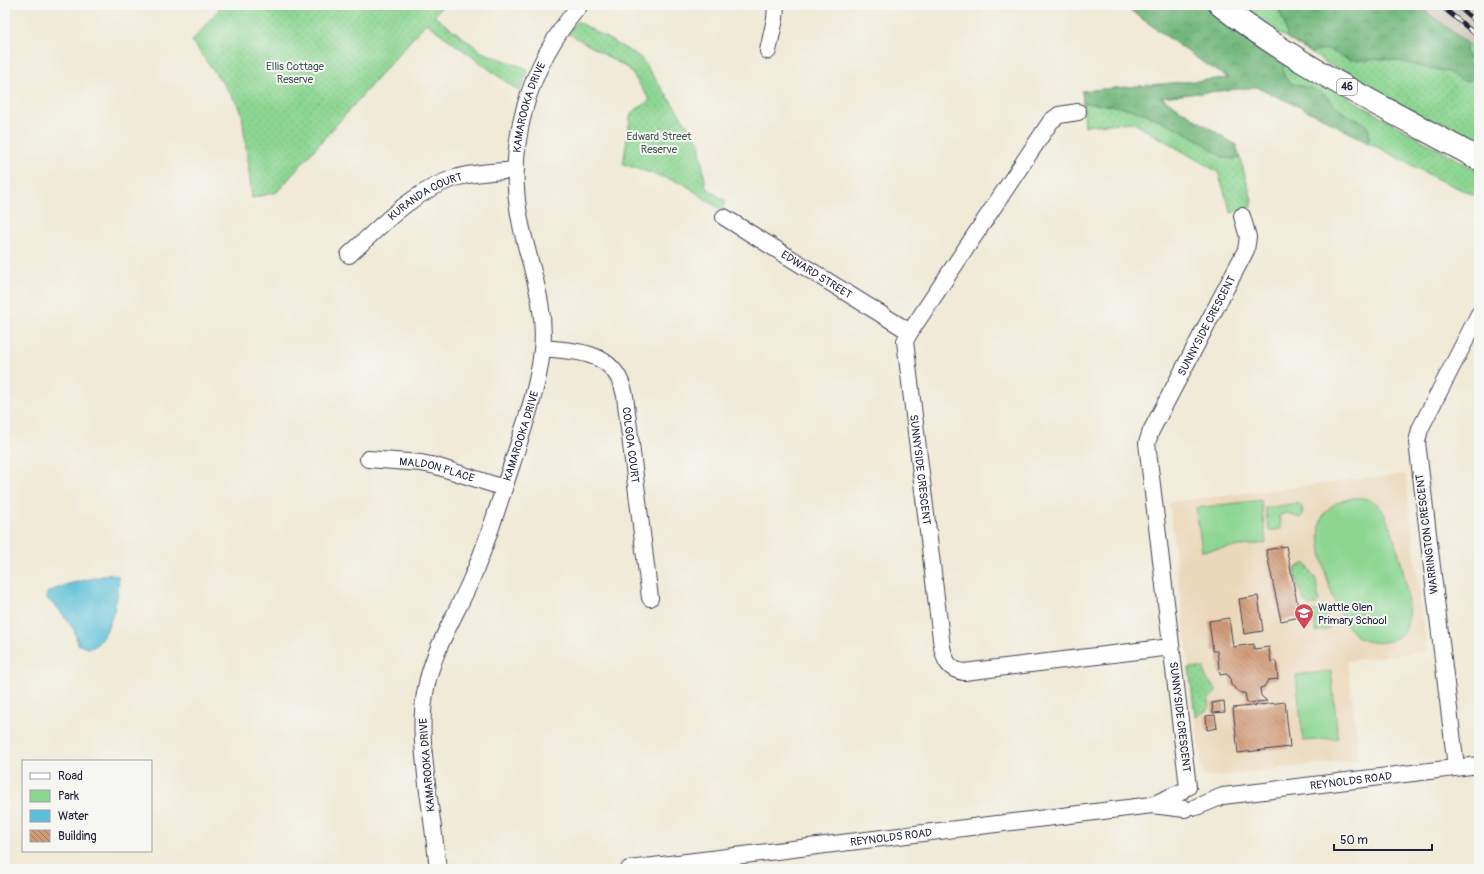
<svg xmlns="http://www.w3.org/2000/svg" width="1484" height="874" font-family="Pangolin,sans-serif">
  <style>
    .built { fill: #ebd8ba }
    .industrial { fill: #cbc3b8 }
    .green { fill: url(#green-dots); stroke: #587c66 }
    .forest { fill: url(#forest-crowns); stroke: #4a6c5c }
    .pitch { fill: #8dd692; stroke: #587c66 }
    .water { fill: #5abfd7; stroke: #3e7089 }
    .building { fill: url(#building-back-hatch) }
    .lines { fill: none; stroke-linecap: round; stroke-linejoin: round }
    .street-casing { stroke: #414052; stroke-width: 18 }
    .primary-casing { stroke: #414052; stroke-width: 24 }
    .street { stroke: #fff; stroke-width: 16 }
    .primary { stroke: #fff; stroke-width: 22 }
    .rail-casing { stroke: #22223b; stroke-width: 4.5 }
    .rail { stroke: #f6f6f2; stroke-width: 3; stroke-dasharray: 9; stroke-linecap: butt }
    .labels { text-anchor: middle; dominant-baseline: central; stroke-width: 4; stroke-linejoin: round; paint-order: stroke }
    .shield { fill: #f6f6f2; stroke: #626272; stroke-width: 1 }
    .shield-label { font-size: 10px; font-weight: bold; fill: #22223b }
    .park-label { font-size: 11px; fill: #425855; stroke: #f6f6f2 }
    .street-label { font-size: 11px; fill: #22223b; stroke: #f6f6f2 }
    .poi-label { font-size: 11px; fill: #22223b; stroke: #f6f6f2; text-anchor: start }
  </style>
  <defs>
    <pattern id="green-dots" width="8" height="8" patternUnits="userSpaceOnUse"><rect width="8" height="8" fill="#8dd692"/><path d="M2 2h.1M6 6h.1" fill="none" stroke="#79b77f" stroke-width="1.8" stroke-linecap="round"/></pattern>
    <pattern id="forest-crowns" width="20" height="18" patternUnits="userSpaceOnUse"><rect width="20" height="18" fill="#72b77c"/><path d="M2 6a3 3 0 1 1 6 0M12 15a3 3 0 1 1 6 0" fill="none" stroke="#5d9467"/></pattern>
    <pattern id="building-back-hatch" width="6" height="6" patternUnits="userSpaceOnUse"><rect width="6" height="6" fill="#d19a77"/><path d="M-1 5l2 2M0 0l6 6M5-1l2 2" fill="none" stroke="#a97d63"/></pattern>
  </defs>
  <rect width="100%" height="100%" fill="#f6f6f2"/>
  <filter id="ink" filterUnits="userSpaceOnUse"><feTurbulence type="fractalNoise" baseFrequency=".025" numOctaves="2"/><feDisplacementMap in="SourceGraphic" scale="8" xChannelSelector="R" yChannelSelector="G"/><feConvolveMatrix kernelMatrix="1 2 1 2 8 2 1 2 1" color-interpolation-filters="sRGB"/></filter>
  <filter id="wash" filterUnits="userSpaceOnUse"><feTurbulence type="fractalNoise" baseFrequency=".012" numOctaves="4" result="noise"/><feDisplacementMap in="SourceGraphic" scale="16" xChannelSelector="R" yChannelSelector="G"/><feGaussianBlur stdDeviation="0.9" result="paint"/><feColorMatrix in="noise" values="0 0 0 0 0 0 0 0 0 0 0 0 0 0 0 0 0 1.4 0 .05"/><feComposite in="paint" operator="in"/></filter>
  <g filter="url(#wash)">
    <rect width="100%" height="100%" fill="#f0ead6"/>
    <!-- built -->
    <path class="built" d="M1405,474L1427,651L1347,661L1360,759L1207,777L1202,774L1169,502Z"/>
    <!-- industrial -->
    <path class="industrial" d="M1417,5H1479V52L1428,14Z"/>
    <!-- green -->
    <path class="green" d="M219,5H443L434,16L482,52L528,69L520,92L426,23L277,192L252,198L242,114L239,106L192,41L219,9Z
      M1123,5H1203L1246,38L1425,142L1479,171V197L1441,181L1321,117L1257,87L1161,97L1236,145L1253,203L1251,207L1231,213L1218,172L1132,122L1085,126L1082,91L1229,78L1201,61Z
      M1238,5H1417L1479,52V147C1397,103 1314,60 1238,5Z
      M577,21L640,57L699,142L706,188L726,201L721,210L684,184L623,164L631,113L650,100L629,69L568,33Z
      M1298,503L1302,507L1303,515L1299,518L1288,513L1279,515L1281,529L1269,531L1265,508Z
      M1305,563L1316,580L1319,601C1304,620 1296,578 1294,569Z
      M1325,609L1329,629L1316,632L1312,611Z
      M1189,668H1204L1206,678L1217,691L1208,700L1209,709L1195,717Z"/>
    <!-- forest -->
    <path class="forest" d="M1123,5H1203L1230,27L1285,63C1276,86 1304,85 1316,90C1326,94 1332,103 1340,110C1352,120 1375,119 1368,143L1321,117L1257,87L1160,97L1236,145L1240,158C1222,163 1212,148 1197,139C1174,126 1146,112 1120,107C1108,105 1095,104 1083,103L1082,91L1229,78L1201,61Z
      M1277,5H1417L1466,42V52L1469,58L1466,61L1476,71C1475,76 1472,81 1466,81C1459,82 1454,74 1448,72C1441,70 1433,69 1426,68C1413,65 1398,60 1384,59C1374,59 1364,61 1353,60C1334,58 1334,43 1311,53L1287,38L1285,25Z"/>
    <!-- pitch -->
    <path class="pitch" d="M1354,498C1363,497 1372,499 1379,506C1395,524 1415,606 1406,628C1402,637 1392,641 1384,642C1373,644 1361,641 1353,633C1335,616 1310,538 1323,516C1329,504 1342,500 1354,498Z
      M1261,500L1266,543L1202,551L1196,508Z
      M1331,671L1338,738L1303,741L1296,675Z"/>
    <!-- water -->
    <path class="water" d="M111,574L118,576C122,591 107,646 90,648C86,648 82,646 78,644L74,630L67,620L57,607L48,600L46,596L48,592L68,584Z"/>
    <g id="blocks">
      <!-- building -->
      <path class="building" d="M1286,546L1300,617L1281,621L1266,550Z
        M1258,596L1263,631L1244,634L1239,599Z
        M1229,618L1233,647L1254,644V649L1269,647L1271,662L1276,661L1278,679L1268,680L1264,687L1260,688L1261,696L1267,701L1247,703L1245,693H1241L1231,685L1230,677L1226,674L1220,675L1217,651H1213L1209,621Z
        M1224,701L1225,712L1213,713L1212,703Z
        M1285,702L1290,747L1238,753L1233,708Z
        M1215,715L1217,728L1207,730L1206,716Z"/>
    </g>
  </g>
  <g filter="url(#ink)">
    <use href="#blocks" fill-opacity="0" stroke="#414052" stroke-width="1"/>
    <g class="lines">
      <!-- street casing -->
      <g class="street-casing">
        <g id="street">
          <path d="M768,51L775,19L776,5"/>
          <path id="s1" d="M1078,112L1059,115L1051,121L910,332L905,341L942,647C945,661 949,670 964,672L1171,647"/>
          <path id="s2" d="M724,217L910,332"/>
          <path id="s3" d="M349,255C381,226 413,191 455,178C475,172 496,172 516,170"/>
          <path id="s4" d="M543,348C580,352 616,351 625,396L650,598"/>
          <path id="s5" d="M368,459L421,463L436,466L504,488"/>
          <path d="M1456,767L1417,442L1420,429L1479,314"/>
          <path id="s6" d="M1188,787L1147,443L1151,431L1246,250L1248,237L1242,216"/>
          <path d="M1154,804L1181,792"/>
          <path id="s7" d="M1196,807L1223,796L1479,765"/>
          <path id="s8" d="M438,869C435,843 432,818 428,792C424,758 419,723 426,688C433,650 456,615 471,580C488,542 499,502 512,464C524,426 538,389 542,350C547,306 530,267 521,225C504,146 528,66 580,5"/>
          <path id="s9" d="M629,869L1152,805L1185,809"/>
        </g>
      </g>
      <!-- primary casing -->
      <g class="primary-casing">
        <path id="primary" d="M1220,5C1297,66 1393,112 1479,159"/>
      </g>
      <!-- street -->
      <use href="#street" class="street"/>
      <!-- primary -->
      <use href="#primary" class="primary"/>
      <!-- rail casing -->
      <g class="rail-casing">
        <path id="rail" d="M1440,5L1479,37
          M1456,5L1479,24"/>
      </g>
      <!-- rail -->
      <use href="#rail" class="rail"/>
    </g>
  </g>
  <!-- icons -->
  <defs>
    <g id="school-pin" transform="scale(1)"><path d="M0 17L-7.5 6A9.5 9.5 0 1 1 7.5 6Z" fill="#d1495b" stroke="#f6f6f2"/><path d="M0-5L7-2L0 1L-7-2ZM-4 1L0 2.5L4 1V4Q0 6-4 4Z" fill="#fff"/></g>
  </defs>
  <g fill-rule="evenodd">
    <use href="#school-pin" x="1304" y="613"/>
  </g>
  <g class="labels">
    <!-- shield labels -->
    <rect class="shield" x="1337" y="79" width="20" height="16" rx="3"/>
    <g class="shield-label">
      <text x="1347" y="87">46</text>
    </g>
    <!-- park labels -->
    <g class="park-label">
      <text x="295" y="66">Ellis Cottage<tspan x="295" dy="13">Reserve</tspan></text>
      <text x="659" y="136">Edward Street<tspan x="659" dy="13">Reserve</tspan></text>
    </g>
    <!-- street labels -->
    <g class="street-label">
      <text stroke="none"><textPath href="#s8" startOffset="788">KAMAROOKA DRIVE</textPath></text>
      <text stroke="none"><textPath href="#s3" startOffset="97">KURANDA COURT</textPath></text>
      <text stroke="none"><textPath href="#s2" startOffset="109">EDWARD STREET</textPath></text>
      <text stroke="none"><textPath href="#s6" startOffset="478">SUNNYSIDE CRESCENT</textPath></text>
      <text stroke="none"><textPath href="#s8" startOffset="452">KAMAROOKA DRIVE</textPath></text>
      <text stroke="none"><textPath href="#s4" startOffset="154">COLGOA COURT</textPath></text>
      <text stroke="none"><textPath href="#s5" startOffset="70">MALDON PLACE</textPath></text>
      <text stroke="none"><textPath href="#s1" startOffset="423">SUNNYSIDE CRESCENT</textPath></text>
      <text transform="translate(1427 534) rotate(-97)">WARRINGTON CRESCENT</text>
      <text transform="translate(1180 717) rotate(83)">SUNNYSIDE CRESCENT</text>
      <text transform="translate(427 765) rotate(-95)">KAMAROOKA DRIVE</text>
      <text stroke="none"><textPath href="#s7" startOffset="158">REYNOLDS ROAD</textPath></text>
      <text stroke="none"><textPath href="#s9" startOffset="264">REYNOLDS ROAD</textPath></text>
    </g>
    <!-- poi labels -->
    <g class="poi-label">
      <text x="1318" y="607">Wattle Glen<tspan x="1318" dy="13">Primary School</tspan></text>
    </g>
  </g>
  <!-- margin -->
  <rect width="1484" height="874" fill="none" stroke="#f6f6f2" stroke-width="20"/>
  <!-- legend -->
  <rect x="22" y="760" width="130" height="92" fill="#f6f6f2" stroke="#a1a1a9"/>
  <rect x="30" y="773" width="20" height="6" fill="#ffffff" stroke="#a1a1a9"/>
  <text x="58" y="780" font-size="12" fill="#22223b">Road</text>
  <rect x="30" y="790" width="20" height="12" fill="#8dd692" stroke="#a1a1a9"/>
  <text x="58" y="800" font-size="12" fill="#22223b">Park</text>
  <rect x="30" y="810" width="20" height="12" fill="#5abfd7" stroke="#a1a1a9"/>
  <text x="58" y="820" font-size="12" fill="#22223b">Water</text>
  <rect x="30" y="830" width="20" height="12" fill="url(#building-back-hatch)" stroke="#a1a1a9"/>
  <text x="58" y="840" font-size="12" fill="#22223b">Building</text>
  <!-- scale -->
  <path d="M1334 844v6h98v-6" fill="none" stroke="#22223b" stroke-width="2"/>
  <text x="1340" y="844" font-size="12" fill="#22223b" stroke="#f6f6f2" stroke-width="3" paint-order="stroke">50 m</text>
</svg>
